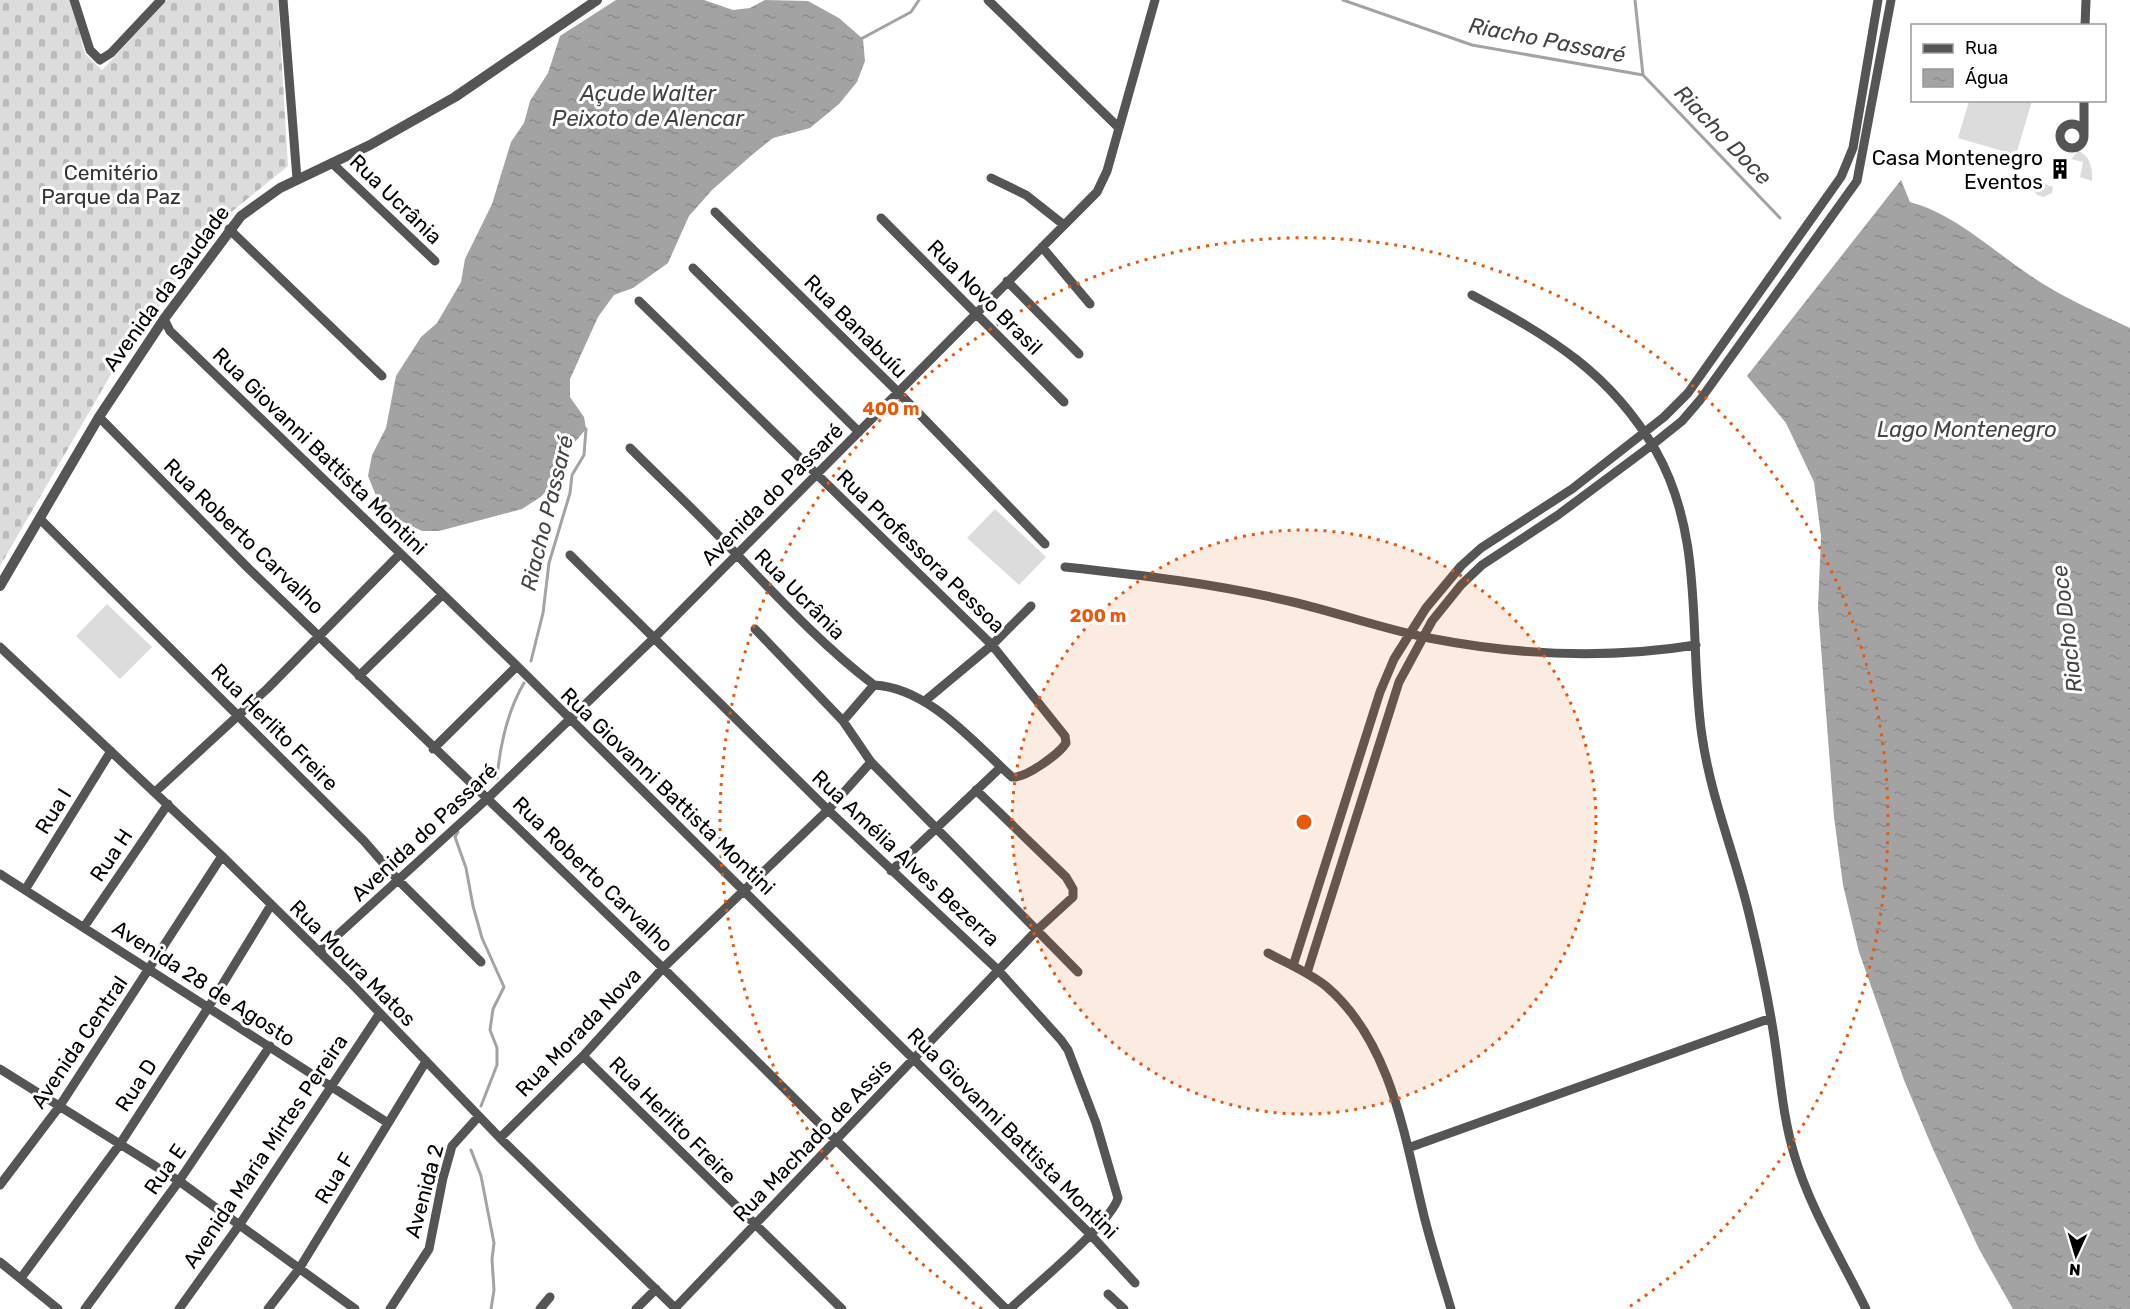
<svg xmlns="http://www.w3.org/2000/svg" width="2130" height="1309" font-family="Rubik,sans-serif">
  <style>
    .grass { fill: #dcdcdc }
    .cemetery { fill: url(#cemetery-stones) }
    .water { fill: url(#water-ripples) }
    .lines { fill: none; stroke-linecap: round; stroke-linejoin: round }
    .stream { stroke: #a3a3a3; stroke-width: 3 }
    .minor { stroke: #555; stroke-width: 9 }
    .tertiary { stroke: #555; stroke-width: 10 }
    .ring { fill: none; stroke: #e8590c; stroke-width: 3; stroke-dasharray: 3 6 }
    .labels { text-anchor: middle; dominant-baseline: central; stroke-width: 6; stroke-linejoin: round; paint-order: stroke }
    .poi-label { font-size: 21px; fill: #000; stroke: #fff; text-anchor: end }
    .park-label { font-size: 21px; fill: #333; stroke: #fff }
    .street-label { font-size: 21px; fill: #000; stroke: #fff }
    .water-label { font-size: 22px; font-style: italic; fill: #444; stroke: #fff }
    .centre { fill: #e8590c; stroke: #fff; stroke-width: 3 }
    .ring-label { font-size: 18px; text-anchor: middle; font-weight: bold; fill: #e8590c; stroke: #fff; stroke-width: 6; stroke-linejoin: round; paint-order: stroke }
  </style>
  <defs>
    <pattern id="cemetery-stones" width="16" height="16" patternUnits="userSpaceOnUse" patternTransform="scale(1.5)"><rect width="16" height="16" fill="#dcdcdc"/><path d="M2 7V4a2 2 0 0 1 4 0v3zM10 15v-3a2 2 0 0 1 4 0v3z" fill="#bbb"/></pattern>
    <pattern id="water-ripples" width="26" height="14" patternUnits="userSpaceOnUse" patternTransform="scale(1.5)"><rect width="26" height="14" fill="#a3a3a3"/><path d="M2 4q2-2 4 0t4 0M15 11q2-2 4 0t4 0" fill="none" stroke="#8b8b8b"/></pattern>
  </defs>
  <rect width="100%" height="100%" fill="#fff"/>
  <!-- grass -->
  <path class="grass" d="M1969,101H2032L2016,155L1958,138Z
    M2078,151C2090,155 2093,169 2092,181L2080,177L2083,162L2071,159Z
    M2032,179L2053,187L2052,193L2043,197L2037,195L2027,182Z
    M995,509L1046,557L1019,585L967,538Z
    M107,604L152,647L120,679L76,636Z"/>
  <!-- cemetery -->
  <path class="cemetery" d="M0,0H71L85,54L102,70L167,0H278L288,166L219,222L157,309L146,314L0,566Z"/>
  <!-- water -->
  <path class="water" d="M616,0H704L733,10L750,8L765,0L808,1L839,18L863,39L865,61L857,82L839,104L810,128L773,138L753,154L712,190L689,216L668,263L633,288L614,295L598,317L570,379V397L584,417L586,429L569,449L558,474L542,496L522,509L439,531H422L395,518L379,503L368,476L372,455L386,428L396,376L421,337L437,323L461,282L465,259L492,204L511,142L524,123L530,101L548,73L560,36Z
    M1901,180L1910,202C1954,214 1990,248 2028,274C2060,296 2094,311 2130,328V1309H2013L1979,1249L1932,1147L1904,1080L1859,952L1843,885L1834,817L1818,608L1821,536L1814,482L1786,423L1747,376Z"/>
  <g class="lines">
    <!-- stream -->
    <path class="stream" d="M1343,0L1472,45L1643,75
      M1635,0L1643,75
      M859,40L911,12L919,0
      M1643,75L1780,218
      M531,661L543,613L549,563L570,493L572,475L584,455L586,429L583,428
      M497,778C500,746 508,710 524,683
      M458,832L455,837L466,868L473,906L482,938L504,987L493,1009L490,1030L497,1048V1065L481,1106
      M471,1150L481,1176L494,1243L492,1259L494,1290L491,1309"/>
    <!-- minor -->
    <path class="minor" d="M74,0L90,50L100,60L111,53L161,0
      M283,0L297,179
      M988,0L1119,128
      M2085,26L2086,0
      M2084,100V134
      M2060 136a12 12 0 1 1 24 0a12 12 0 1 1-24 0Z
      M332,163L435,261
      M991,178L1026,195L1064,225
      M715,212L899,393L1045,544
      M881,218L1064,402
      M229,229L382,376
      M1042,247L1090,304
      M693,268L859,432
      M1007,281L1079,354
      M1472,295C1550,337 1610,372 1656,451C1706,539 1688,641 1702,736C1711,799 1736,857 1750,918C1759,955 1767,993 1773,1030C1780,1072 1782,1114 1794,1154C1810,1209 1841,1258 1866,1309
      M639,301L992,645L1065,736L1066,743C1059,754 1025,779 1012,777C973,742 929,688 874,685
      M164,319L170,331L517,666L1090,1234L1135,1283
      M99,417L248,568L663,968L1006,1309
      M630,448C658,476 687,503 715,532C767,585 815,640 874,685
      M41,520L364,841L398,880L481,962
      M570,555L828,810L999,971L1061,1040L1068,1050L1096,1123L1118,1198C1111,1223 1033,1287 1010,1309
      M1065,567C1141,575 1218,584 1293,602C1339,613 1383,629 1429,638C1516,655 1609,659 1696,645
      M755,629L843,721
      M0,647L222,856L350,982L500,1138L676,1309
      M359,676L442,595
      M874,685L843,721L871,762L1078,972
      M926,700L992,645L1031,606
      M433,749L517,666
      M155,792L267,689L400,554
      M891,871L1001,767
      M0,874L388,1123
      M25,890L111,751
      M84,927L168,804
      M319,952L488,798L653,639L1097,192L1107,171L1155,0
      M1268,953C1288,964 1310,973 1327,987C1392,1043 1405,1139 1424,1216C1432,1248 1442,1278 1451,1309
      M1293,966L1380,692L1394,659L1426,608L1461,566L1481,548L1572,489L1664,417L1688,393L1841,177L1853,148L1878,0
      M1307,973L1399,682L1432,621L1461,585L1482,565L1558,515L1652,445L1682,421L1700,400L1857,181L1891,0
      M583,1056L842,1309
      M0,1069L179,1181L355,1309
      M500,1138L583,1056L663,968L828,810L871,762
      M1408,1148L1771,1018
      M0,1185L59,1107L222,856
      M0,1262L58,1309
      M21,1278L120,1144L208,1008L271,905
      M1108,1294L1124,1309
      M675,1308L1037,930L1073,897V889L1066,877L976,790
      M85,1309L179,1181L270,1046
      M179,1309L240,1224L380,1013
      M268,1309L299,1269L425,1063
      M390,1309L429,1249L443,1178L452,1146L479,1116
      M540,1309L550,1297
      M636,1309L656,1289"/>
    <!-- tertiary -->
    <path class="tertiary" d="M0,586L99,417L164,319L241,216L280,188L370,145L455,97L597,0"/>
  </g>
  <!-- distance rings -->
  <circle cx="1304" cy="822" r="292" fill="#e8590c" fill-opacity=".12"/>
  <g class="ring">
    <circle cx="1304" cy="822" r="292"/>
    <path d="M982 1309A584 584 0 1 1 1626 1309"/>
  </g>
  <!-- icons -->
  <defs>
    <g id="building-bare" transform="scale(1.62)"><path d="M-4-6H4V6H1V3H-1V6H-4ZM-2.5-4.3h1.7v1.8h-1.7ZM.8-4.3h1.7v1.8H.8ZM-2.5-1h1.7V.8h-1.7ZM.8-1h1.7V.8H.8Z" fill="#000" stroke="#fff" stroke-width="2.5" paint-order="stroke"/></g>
  </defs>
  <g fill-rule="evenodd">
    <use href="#building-bare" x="2060" y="169"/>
  </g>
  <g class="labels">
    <!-- poi labels -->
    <g class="poi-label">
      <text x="2043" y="157">Casa Montenegro<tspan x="2043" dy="24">Eventos</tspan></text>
    </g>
    <!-- park labels -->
    <g class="park-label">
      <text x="111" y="172">Cemitério<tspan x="111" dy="24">Parque da Paz</tspan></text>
    </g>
    <!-- street labels -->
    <g class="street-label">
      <text transform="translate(396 199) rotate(44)">Rua Ucrânia</text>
      <text transform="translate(166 288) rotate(-54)">Avenida da Saudade</text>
      <text transform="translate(985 297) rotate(45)">Rua Novo Brasil</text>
      <text transform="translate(856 326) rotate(45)">Rua Banabuíu</text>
      <text transform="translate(320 451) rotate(44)">Rua Giovanni Battista Montini</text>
      <text transform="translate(772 494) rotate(-45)">Avenida do Passaré</text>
      <text transform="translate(244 536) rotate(44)">Rua Roberto Carvalho</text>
      <text transform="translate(921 551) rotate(44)">Rua Professora Pessoa</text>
      <text transform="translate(800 594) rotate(45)">Rua Ucrânia</text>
      <text transform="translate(275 727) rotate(45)">Rua Herlito Freire</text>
      <text transform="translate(668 791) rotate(44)">Rua Giovanni Battista Montini</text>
      <text transform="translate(53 811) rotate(-58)">Rua I</text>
      <text transform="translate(424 832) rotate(-43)">Avenida do Passaré</text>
      <text transform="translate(111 855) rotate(-56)">Rua H</text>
      <text transform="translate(906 858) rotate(43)">Rua Amélia Alves Bezerra</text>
      <text transform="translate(593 874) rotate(44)">Rua Roberto Carvalho</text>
      <text transform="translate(353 963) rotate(45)">Rua Moura Matos</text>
      <text transform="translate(204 983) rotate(33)">Avenida 28 de Agosto</text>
      <text transform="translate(578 1032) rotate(-46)">Rua Morada Nova</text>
      <text transform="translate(79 1042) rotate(-56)">Avenida Central</text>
      <text transform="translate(136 1085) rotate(-57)">Rua D</text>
      <text transform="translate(673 1120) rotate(45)">Rua Herlito Freire</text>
      <text transform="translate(1013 1133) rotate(45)">Rua Giovanni Battista Montini</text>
      <text transform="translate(812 1140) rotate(-46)">Rua Machado de Assis</text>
      <text transform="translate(265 1151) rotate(-56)">Avenida Maria Mirtes Pereira</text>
      <text transform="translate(165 1169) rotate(-55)">Rua E</text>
      <text transform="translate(334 1178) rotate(-59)">Rua F</text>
      <text transform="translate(424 1191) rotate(-75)">Avenida 2</text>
    </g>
    <!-- water labels -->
    <g class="water-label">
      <text transform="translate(1547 40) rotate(11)">Riacho Passaré</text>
      <text x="648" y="93">Açude Walter<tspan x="648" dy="25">Peixoto de Alencar</tspan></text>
      <text transform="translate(1723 135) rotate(46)">Riacho Doce</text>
      <text x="1967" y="429">Lago Montenegro</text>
      <text transform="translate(547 513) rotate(-76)">Riacho Passaré</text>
      <text transform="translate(2067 629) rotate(-97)">Riacho Doce</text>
    </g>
  </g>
  <circle cx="1304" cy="822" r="9" class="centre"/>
  <g class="ring-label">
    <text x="891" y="415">400 m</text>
    <text x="1098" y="622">200 m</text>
  </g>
  <!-- legend -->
  <rect x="1911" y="24" width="195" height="78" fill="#ffffff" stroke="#999999" stroke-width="1.5"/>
  <rect x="1923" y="44" width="30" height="9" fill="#555555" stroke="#999999" stroke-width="1.5"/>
  <text x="1965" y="54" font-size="18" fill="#000000">Rua</text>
  <rect x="1923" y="69" width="30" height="18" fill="url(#water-ripples)" stroke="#999999" stroke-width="1.5"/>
  <text x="1965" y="84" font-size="18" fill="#000000">Água</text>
  <!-- north arrow -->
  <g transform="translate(2076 1255) rotate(184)" stroke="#ffffff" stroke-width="4.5" paint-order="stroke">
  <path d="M0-4.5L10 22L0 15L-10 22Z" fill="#000000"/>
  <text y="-9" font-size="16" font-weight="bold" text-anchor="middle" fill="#000000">N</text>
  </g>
</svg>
